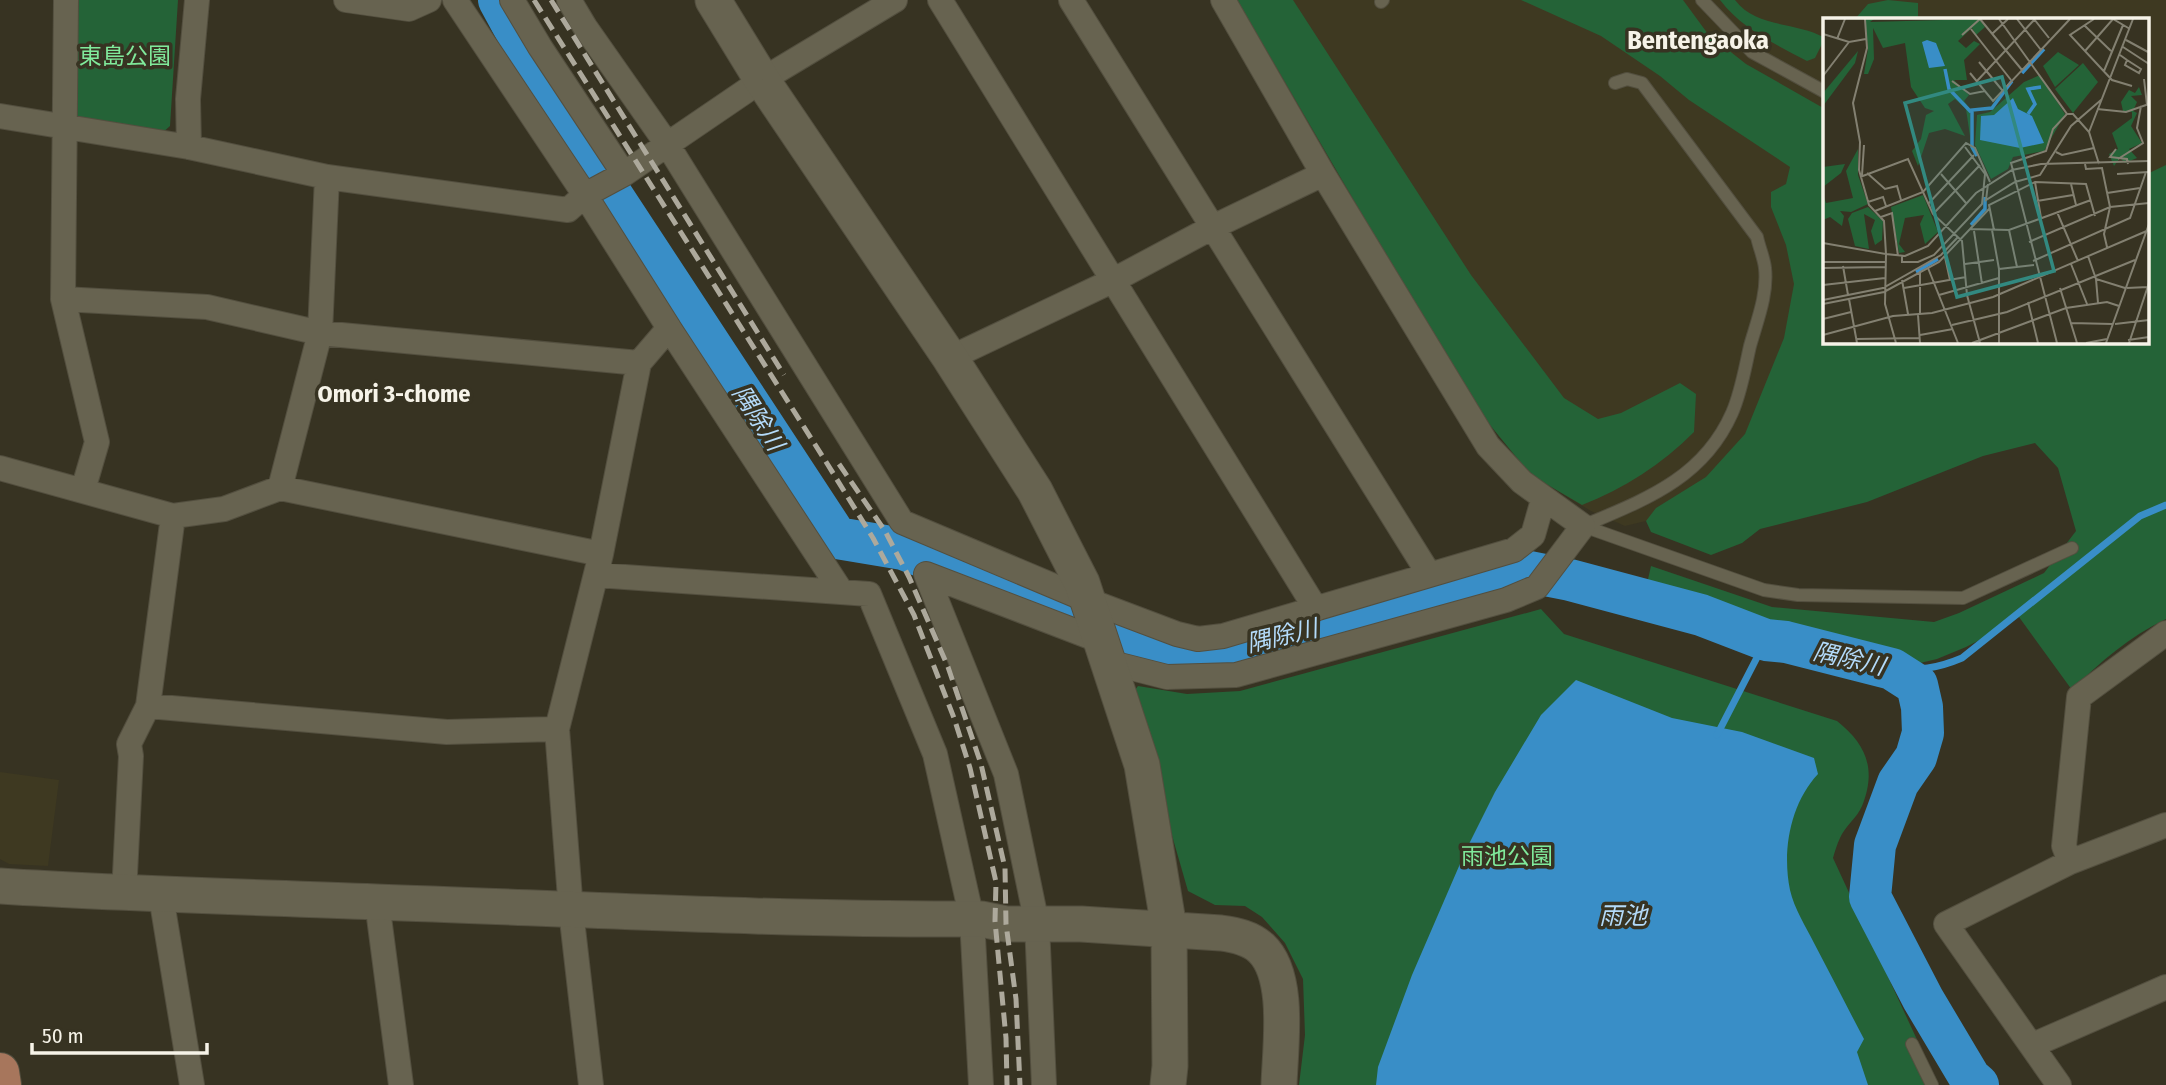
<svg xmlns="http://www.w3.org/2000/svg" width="2166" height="1085" font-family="'Fira Sans Condensed','Noto Sans JP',sans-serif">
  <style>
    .built { fill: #3e3921; fill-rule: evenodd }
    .green { fill: #246337 }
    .water { fill: #398ec7 }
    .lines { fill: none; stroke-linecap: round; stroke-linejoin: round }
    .stream { stroke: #398ec7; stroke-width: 7 }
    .river { stroke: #398ec7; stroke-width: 42 }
    .lane-casing { stroke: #534f3f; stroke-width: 14 }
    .street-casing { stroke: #534f3f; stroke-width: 26 }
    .secondary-casing { stroke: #534f3f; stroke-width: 37 }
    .primary-casing { stroke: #534f3f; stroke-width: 40 }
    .lane { stroke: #676350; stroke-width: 12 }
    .street { stroke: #676350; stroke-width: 24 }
    .secondary { stroke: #676350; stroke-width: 35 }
    .primary { stroke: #a7765c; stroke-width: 38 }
    .rail { stroke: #ada99c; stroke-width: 5; stroke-dasharray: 14 7; stroke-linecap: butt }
    .labels { text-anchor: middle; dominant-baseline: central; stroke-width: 7; stroke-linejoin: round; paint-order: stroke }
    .park-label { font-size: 23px; fill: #80ea9b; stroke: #373322 }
    .neighbourhood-label { font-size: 24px; font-weight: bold; fill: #f6f3e8; stroke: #373322 }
    .water-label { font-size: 24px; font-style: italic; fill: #b4dbfa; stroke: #373322 }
    .quarter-label { font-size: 26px; font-weight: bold; fill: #f6f3e8; stroke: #373322 }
    .inset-river { fill: none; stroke: #398ec7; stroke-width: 3.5 }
    .inset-road { fill: none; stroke: #838071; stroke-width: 2 }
    .view { fill: #328980; fill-opacity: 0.15; stroke: #328980; stroke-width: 3.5 }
    .inset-edge { fill: none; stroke: #f6f3e8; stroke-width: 3.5 }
  </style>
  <rect width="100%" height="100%" fill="#373322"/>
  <!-- built -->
  <path class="built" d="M1237,0H2166V497L2070,419L1625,526L1591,511L1531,475L1472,403ZM1825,19H2147V341H1825Z
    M0,772L59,780L48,866L9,864L0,859Z"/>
  <!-- green -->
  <path class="green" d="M75,0H178L170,126L161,134L80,120L75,113Z
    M1237,0H1293L1471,275L1564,398L1598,419L1621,413L1680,383L1696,394L1694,432C1662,464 1624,489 1582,505L1531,475L1472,403Z
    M1521,0H1683L1708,34L1746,64L1825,109V341H2147V174L2166,165V619C2129,637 2101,661 2072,690L2019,617L2001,629L1966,647L1937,659L1920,663L1830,640L1763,633L1646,588L1651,566L1772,607L1934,622L1959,613L2044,573L2076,531L2058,468L2035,443L1983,456L1867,502L1760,529L1742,543L1711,555L1651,532L1646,521L1656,508L1706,477L1745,434L1784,338L1794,284L1786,245L1771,207V192L1786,184L1790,167L1689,100L1660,76L1601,36Z
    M1720,0H1735C1757,29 1796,21 1825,38L1815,58L1807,61C1775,44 1742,29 1720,0Z
    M1888,0L1918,3V19H1855L1868,4Z
    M1541,609L1564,634L1837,721C1866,744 1877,769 1862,806C1857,818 1845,826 1840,838C1837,844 1835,851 1833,858L1938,1085H1299L1305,1035L1303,979L1285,943L1262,917L1245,906L1215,905L1188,891L1152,766L1134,691L1138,686L1187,694L1240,691Z"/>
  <!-- water -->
  <path class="water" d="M1576,680L1672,718L1742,732L1814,758L1818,774C1790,804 1782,851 1790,890C1794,908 1806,927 1814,943C1831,975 1847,1007 1864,1039L1857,1052L1868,1085H1376L1378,1067L1412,975L1466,850L1495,792L1541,715Z"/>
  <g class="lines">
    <!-- stream -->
    <path class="stream" d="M1892,669C1920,670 1936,669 1962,658L2140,516L2166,505
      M1717,735L1766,640"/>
    <!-- river -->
    <path class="river" d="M499,0L573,136L837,538L903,549L1141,642L1194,651L1267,643L1353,616L1492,577L1525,571L1570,580L1701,615L1766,640L1786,642L1892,669L1917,685L1922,707L1923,733L1916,757L1898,783L1875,845L1870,897L1923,999L1970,1078L1978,1085"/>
    <!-- lane casing -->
    <g class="lane-casing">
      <path id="lane" d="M1702,0L1752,52L1825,92
        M1381,2L1383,0
        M1583,526C1644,500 1703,479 1732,413C1741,393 1745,368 1750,346C1757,321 1768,294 1765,268C1764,258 1759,247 1757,237L1642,83L1627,79L1615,83
        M1583,526L1764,590L1798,595L1963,598L2072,548
        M1912,1044L1932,1085"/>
    </g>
    <!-- street casing -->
    <g class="street-casing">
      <path id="street" d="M66,0L63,299L97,442L83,490
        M346,0L409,9L429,0
        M455,0L585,195L669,328L639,363L601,554L557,729L571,911L591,1085
        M512,0L540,47L624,174
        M569,0L585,27L667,144L902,522L1087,600L1177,634L1198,639L1223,636L1514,550L1533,535L1543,500
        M940,0L1316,609
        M1071,0L1429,574
        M0,116L189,147L327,177L568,210L585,195L624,174L762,80L895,0
        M189,147L188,99L197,0
        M63,299L207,307L320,333L639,363
        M669,328L841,591
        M950,358L1112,281L1213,227L1323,174
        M0,468L173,516L224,509L280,488L601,554
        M280,488L320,333L327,177
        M596,575L869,594L935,754L972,919L981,1085
        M1108,662L1167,677L1236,675L1506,600L1537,587L1583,526L1522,482L1488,446L1323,174L1223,0
        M148,706L447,732L557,729
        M2070,862L2064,846L2079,697L2166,633
        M124,894L131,756L129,744L148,706L173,516
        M161,896L192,1085
        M377,902L401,1085
        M2033,1045L2166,987
        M1044,1085L1037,924L1006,774L926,574L1101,641
        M2059,1085L1946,924L2070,862L2166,825"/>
    </g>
    <!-- secondary casing -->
    <g class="secondary-casing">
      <path id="secondary" d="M713,0L762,80L950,358L1035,491L1082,583L1142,765L1169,928L1170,1066L1168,1085
        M0,886C125,894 251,897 376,902C578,909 779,920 981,919L1006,924H1081L1221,933C1236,935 1250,938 1261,948C1291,976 1280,1048 1279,1085"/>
    </g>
    <!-- primary casing -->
    <g class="primary-casing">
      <path id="primary" d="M0,1072L2,1085"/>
    </g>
    <!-- lane -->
    <use href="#lane" class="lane"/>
    <!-- street -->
    <use href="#street" class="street"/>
    <!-- secondary -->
    <use href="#secondary" class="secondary"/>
    <!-- primary -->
    <use href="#primary" class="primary"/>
    <!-- rail -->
    <path class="rail" d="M534,0L828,465L873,538L914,615L954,718L970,768L996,882L995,921L1006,1038L1007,1085
      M551,0L784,375
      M839,464L885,531L909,577L948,667L981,764L1005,868L1006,924L1016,999L1020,1085"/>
  </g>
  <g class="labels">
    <!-- park labels -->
    <g class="park-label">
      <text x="125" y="56">東島公園</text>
      <text x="1507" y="856">雨池公園</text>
    </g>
    <!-- neighbourhood labels -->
    <g class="neighbourhood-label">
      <text x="394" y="394">Omori 3-chome</text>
    </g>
    <!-- water labels -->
    <g class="water-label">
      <text transform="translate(758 418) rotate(57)">隅除川</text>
      <text transform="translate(1282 636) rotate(-13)">隅除川</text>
      <text transform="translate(1849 659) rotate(13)">隅除川</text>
      <text x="1623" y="916">雨池</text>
    </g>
    <!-- quarter labels -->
    <g class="quarter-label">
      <text x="1698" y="40">Bentengaoka</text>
    </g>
  </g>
  <!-- overview -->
  <g transform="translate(1823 18)">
    <rect width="326" height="326" fill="#373322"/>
    <path d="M42,1H51L47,4L156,1L162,9L153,17L149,10L135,23L143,30L151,23L157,26L141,42L144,62H131L146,77L141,83L147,91V118L143,91L132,81L125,86L142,118L122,111L106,115L95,148L89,133L98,121L103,97L111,93L102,90L88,69L82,25L60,30L50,10L51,41L45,56H41L45,31ZM35,33L32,45L0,88V75ZM235,34L256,47L232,69L220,48ZM260,45L275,64L250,95L232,71ZM217,57L242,96L221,133L190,139L185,151L168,161L152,127L154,97L167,94L201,64ZM316,69L319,77L308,78L314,84L310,93L314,95L308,108L319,125L306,131L314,140L302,145L297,140L291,148L286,136L295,131L289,115L309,100V94L300,93L298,84L306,72L312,75ZM35,131V157L45,186L28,194L17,193L21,198L19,208L7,199L0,202V176L3,185L30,180L23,153ZM22,146L18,155L0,169V149ZM100,177L115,214L102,226L97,206L101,197L82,200L76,226L82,234L76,235L68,189ZM45,189L60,203L59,222L52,227L48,213L52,202L41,196L46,231L32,228L25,201L29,195Z" fill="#246337"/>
    <path d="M104,22L113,25L122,48L106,50L99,24ZM190,80L195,91L209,98L221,125L197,130L157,122L158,98L171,97Z" fill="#398ec7"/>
    <path class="inset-river" d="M122,51L126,71L148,94M199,55L221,31M205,96L212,86L205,71L218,69M154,138L149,129V92L169,90L189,63M148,207L162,191V179M93,254L115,241"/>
    <path class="inset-road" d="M42,1L44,30L30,85L37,124L36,152L46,187L61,203L63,236L82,238L105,228L153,175L189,152L218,146L326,143M157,1L199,52M176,1L244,96L230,111L223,133L188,145L234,325M194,1L218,32M211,1L226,20M271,1L247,17L289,62L309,68M261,7L288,33M148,11L188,62M0,16L26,24L43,21M169,16L185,1M139,17L157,1M14,21L22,1M303,22L325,34M300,29L326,46M262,33L290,1L307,11M297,37L304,42L318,51L316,55L302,47L304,42M156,44L179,72M281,53L300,7M147,55L170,83L247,1M0,58L26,24M321,61L324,87M129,63L147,76L162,73M154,63L212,1M274,91L303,94L326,86M244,96H250L266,114L276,146M266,114L310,1M293,131L287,139L304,141L305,146M233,134L239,137L271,130M295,141L320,125L314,110L318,88M262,146L263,151L279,150L287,189L281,216L284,229M44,155L62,171L74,168L78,182M118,156L143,185M294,156L325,154M39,157L41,127M37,159L85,141L110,196L139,223L144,277L157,325M212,164L218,200M165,166L163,182L192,164L217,157L248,108L278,82M248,166L253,187M284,175L317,170M214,183L250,177M45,184L60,179L63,188M105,186L151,137M52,193L100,174L143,125L152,130L167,164M234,194L255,243M110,196L157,147M58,199L69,195L75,238M147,211L167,190M169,212L176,251V325M171,212L166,187L212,164L263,166L272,198M186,212L194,249M151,213L159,266M206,224L287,189L326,185M0,225L63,236L62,286L73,325M79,238V244H95L111,237L159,186L162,156L142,129M265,238L273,261L302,270M122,239L127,262M210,243L307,200L323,154M0,244H63M142,246L171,242M248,246L264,286M20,248L25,277M0,250L62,249M105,250L135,325M176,251L211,247M273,261L275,285M79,262L85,296M0,267L62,260M81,270L143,259M237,270L254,325M304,270L325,269M116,277L176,260M26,281L34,325M0,282L60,270L118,237L135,219M205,284L215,325M0,286L61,274L116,244L147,211L186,212L268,182M97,296V253M95,297L97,325M0,301L28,294M248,305L289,306M292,306L326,302M129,307L184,294L312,242M0,317L70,298L109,295L170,279L326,212M97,317L130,311M34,321L97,320M305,322L326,319M149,325L243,290L284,284L296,288M263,325L284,321M283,325L326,206M306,325L326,265"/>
    <path class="view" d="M179,59L231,253L134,279L82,85Z"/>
    <rect width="326" height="326" class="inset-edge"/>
  </g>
  <!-- scale -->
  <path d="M32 1043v10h175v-10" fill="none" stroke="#f6f3e8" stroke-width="3.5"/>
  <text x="42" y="1043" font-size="21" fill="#f6f3e8" stroke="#373322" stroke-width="5" paint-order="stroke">50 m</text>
</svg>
